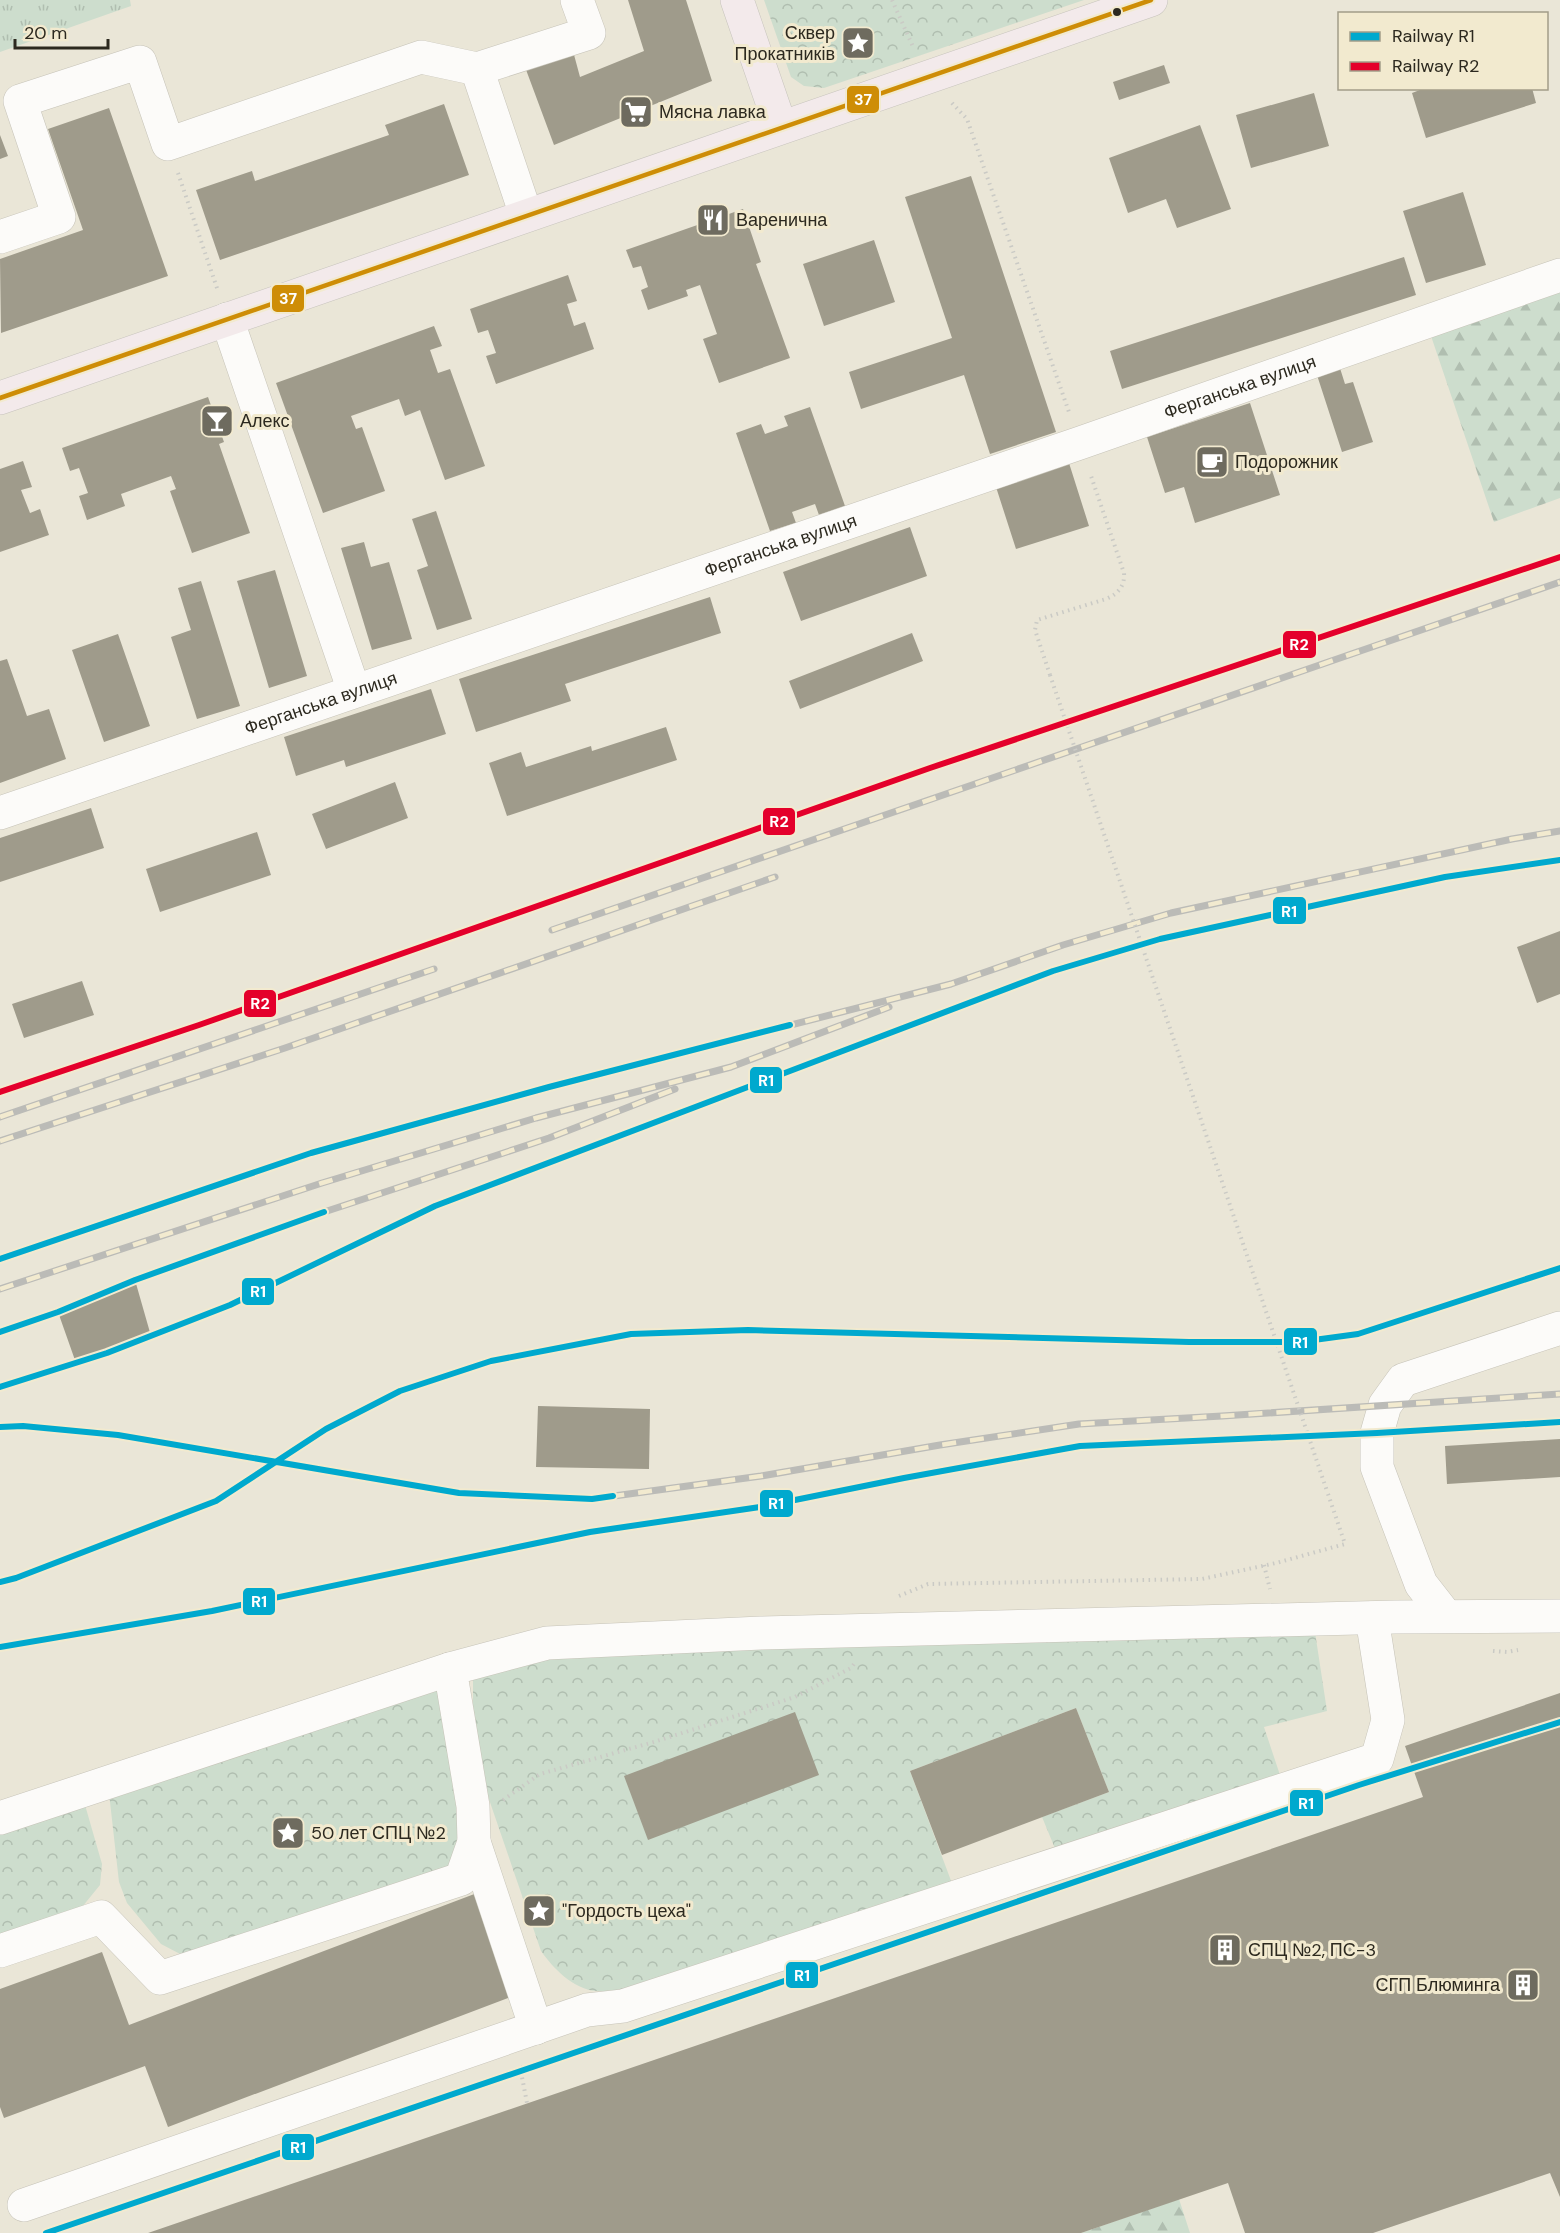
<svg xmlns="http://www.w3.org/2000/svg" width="1560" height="2233" font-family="'DM Sans',sans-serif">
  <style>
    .grass { fill: url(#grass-tufts) }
    .forest { fill: url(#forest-firs) }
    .park { fill: url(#park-crowns) }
    .building { fill: #9f9b8b }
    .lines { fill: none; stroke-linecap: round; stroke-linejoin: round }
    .minor-casing { stroke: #c6c3b8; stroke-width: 34 }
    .major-casing { stroke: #c6c3bc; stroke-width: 34 }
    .path { stroke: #cacac5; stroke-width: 4; stroke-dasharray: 1.5 4.5; stroke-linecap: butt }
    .minor { stroke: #fcfbf9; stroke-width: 33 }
    .major { stroke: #f3eaeb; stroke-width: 33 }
    .rail-casing { stroke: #bbbbb7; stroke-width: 7 }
    .rail { stroke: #f2eacf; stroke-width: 4.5; stroke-dasharray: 14; stroke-linecap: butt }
    .path-bridge { stroke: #cacac5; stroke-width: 4; stroke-dasharray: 1.5 4.5; stroke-linecap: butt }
    .bus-1-casing { stroke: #f2eacf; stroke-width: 9 }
    .bus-1 { stroke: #ce8d06; stroke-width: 4.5 }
    .rail-1-casing { stroke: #f2eacf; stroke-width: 10 }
    .rail-2-casing { stroke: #f2eacf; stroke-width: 10 }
    .rail-1 { stroke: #00a9ce; stroke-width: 6 }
    .rail-2 { stroke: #e4002b; stroke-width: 6 }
    .bus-dot { fill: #2c291f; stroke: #f2eacf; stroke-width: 2 }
    .labels { text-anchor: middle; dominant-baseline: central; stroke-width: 6; stroke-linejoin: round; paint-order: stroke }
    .poi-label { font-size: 18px; fill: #2c291f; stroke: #f2eacf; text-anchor: start }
    .street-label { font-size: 18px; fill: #2c291f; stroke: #f2eacf }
    .line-badge { stroke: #f2eacf; stroke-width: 2 }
    .badge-label { font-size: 16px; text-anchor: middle; font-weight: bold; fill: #fff }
  </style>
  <defs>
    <pattern id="grass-tufts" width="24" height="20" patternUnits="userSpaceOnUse" patternTransform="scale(1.5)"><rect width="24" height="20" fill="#cdddcd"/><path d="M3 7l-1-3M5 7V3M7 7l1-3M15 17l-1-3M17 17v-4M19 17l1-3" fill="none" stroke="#b0beb0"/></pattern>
    <pattern id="forest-firs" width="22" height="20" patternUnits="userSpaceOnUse" patternTransform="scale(1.5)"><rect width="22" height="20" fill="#cdddcd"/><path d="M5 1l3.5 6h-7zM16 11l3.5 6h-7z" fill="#b0beb0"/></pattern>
    <pattern id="park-crowns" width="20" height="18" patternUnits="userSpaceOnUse" patternTransform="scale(1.5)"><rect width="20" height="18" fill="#cdddcd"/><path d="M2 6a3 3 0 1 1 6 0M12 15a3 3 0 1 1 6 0" fill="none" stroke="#b0beb0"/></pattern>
  </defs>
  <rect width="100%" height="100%" fill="#eae6d7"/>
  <!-- grass -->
  <path class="grass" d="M0,0H130L131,6L0,52Z"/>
  <!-- forest -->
  <path class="forest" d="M1560,287V498L1494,522L1430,333Z
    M1179,2199L1190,2233H1081Z"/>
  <!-- park -->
  <path class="park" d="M764,0H1084L824,88L804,86L791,77Z
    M1313,1619L1327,1711L1264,1727L1283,1784L1059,1858L1042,1817L1109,1792L1076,1708L910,1771L953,1886L633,1988C622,1989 607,1992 596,1991C573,1989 553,1968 541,1951L481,1776L473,1734V1663Z
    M442,1682L465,1833L447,1870L182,1955L161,1944L127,1903L119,1882L109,1793Z
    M81,1791L102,1864L100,1885L78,1912L0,1939V1818Z"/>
  <!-- building -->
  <path class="building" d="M628,0H686L712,81L554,145L525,67L573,51L580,77L644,51Z
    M1164,65L1170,83L1119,100L1113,82Z
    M1425,88H1532L1536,103L1426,138L1412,93Z
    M1314,93L1329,146L1251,168L1236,115Z
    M444,104L469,175L220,260L196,190L252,171L255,181L389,135L385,125Z
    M109,108L168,276L1,333L0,259L83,230L48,129Z
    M1200,125L1231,209L1177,228L1166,199L1128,213L1109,158Z
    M0,135L8,156L0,159Z
    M971,176L1056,432L990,454L964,375L861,409L849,372L952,338L905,197Z
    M1463,192L1486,265L1426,283L1403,211Z
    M743,209L761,262L756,264L790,358L719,383L703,339L717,334L700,285L686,290L688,296L648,310L641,290L648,287L641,266L633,268L626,250Z
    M874,240L895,302L824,326L803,264Z
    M1404,257L1416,295L1122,389L1110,351Z
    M568,275L577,301L567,304L574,326L585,322L594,349L496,384L486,356L496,353L488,330L478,333L470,309Z
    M434,326L442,346L430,350L438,373L450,369L485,466L445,480L420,410L405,416L399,399L351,416L356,429L362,427L385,491L323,513L276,383Z
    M1339,365L1345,384L1353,382L1373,442L1342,452L1316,372Z
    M208,397L224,442L219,444L250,533L192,553L170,491L176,489L171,476L121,494L125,506L87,520L79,496L88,493L79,468L70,471L62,448Z
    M1250,403L1280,495L1195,523L1184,487L1165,493L1147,437Z
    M810,407L845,506L819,515L815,504L792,512L796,523L770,531L736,433L761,424L765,434L788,426L784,416Z
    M23,461L32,487L21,490L30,513L40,509L49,535L0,552V469Z
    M1069,463L1089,526L1016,549L996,487Z
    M436,511L472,619L437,630L417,570L428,566L412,519Z
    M910,527L927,576L801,621L783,572Z
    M364,542L371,567L389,562L412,639L372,650L341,548Z
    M275,570L307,676L269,688L237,581Z
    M201,581L240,706L197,719L171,637L191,630L178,588Z
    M710,597L721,633L565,684L571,701L476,732L459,679Z
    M912,633L923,661L800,709L789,681Z
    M118,634L150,726L104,742L72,650Z
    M7,659L27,716L49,709L66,759L0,783V661Z
    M431,689L446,734L346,767L344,760L296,776L284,737Z
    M666,727L677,760L507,816L489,763L521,752L526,767L591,746L592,751Z
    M395,782L408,818L326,849L312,814Z
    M91,808L104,848L0,882V838Z
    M257,832L271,875L160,912L146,869Z
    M1560,931V994L1537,1003L1517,947Z
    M82,981L94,1015L24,1038L12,1004Z
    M135,1280L151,1336L76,1363L58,1312Z
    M538,1406L650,1409L649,1469L536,1467Z
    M1560,1439V1477L1447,1484L1445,1446Z
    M1560,1693V2197L1550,2173L1373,2233H1245L1228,2183L1081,2233H148L1423,1797L1405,1746Z
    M1076,1708L1109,1792L942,1855L910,1771Z
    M795,1712L819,1775L648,1840L624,1776Z
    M477,1893L516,1995L168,2127L145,2066L4,2118L0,2107V1989L102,1952L129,2025Z"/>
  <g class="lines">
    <!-- minor casing -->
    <g class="minor-casing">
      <g id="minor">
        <path d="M477,69L526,215"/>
        <path d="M0,237L59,217L20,101L140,62L168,144L421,57L477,69L589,33L577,0"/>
        <path d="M227,319L354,691"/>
        <path id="s1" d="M0,813L1080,443L1560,275"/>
        <path d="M1446,1616L1421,1584L1377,1467V1433L1385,1405L1403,1380L1560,1328"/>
        <path d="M0,1818L450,1669"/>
        <path d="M474,1842L536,2028"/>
        <path d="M0,1951L101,1917L160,1978L461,1879L474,1842L473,1806L450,1669L547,1643L761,1633L1395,1617L1560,1616"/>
        <path d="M24,2205L587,2010L623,2006L1377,1759L1388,1720L1372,1618"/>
      </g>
    </g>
    <!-- major casing -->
    <g class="major-casing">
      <path id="major" d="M737,0L781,128
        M0,398L1151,0"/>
    </g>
    <!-- path -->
    <path class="path" d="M892,0L914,49
      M952,103L967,119L1070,415
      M178,173L218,291
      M1050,675L1035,630L1037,620L1106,599C1118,594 1125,586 1124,573L1090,473
      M1264,1565L1270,1589
      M899,1596L928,1584L1202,1579L1276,1563L1345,1544L1327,1491
      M1493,1651L1507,1652L1518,1650
      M503,1800L540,1774L654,1742L795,1697L851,1668L854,1664
      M523,2066L521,2072L527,2103"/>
    <!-- minor -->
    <use href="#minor" class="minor"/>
    <!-- major -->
    <use href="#major" class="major"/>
    <!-- rail casing -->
    <g class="rail-casing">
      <path id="rail" d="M552,930L1560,582
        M199,1025L930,768L1560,557
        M0,1117L434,969
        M0,1141L285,1048L775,877
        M0,1259L311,1153L549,1087L951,984L1063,945L1171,913L1512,839L1560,831
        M0,1289L322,1183L536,1118L731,1067L889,1007
        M0,1332L58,1312L135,1280L318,1214L549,1138L675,1089
        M0,1387L107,1353L230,1305L435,1206L1053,971L1160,939L1445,877L1560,860
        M0,1427L23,1426L118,1435L459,1493L592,1499L761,1476L940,1445L1079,1424L1222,1416L1560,1394
        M0,1582L16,1578L216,1501L326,1429L400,1391L491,1361L631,1334L748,1330L1189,1342H1299L1358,1334L1560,1268
        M0,1647L212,1611L590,1532L760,1507L904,1478L1080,1446L1377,1433L1560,1422
        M46,2233L1359,1785L1560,1722"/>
    </g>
    <!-- rail -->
    <use href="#rail" class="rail"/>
    <!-- path-bridge -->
    <path class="path-bridge" d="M1050,675L1327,1491"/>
    <!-- bus-1 casing -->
    <g class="bus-1-casing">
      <path id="bus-1" d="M0,398L1151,0"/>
    </g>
    <!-- bus-1 -->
    <use href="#bus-1" class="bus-1"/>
    <!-- rail-1 casing -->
    <g class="rail-1-casing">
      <path id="rail-1" d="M0,1259L311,1153L549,1087L790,1025
        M0,1332L58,1312L135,1280L324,1212
        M0,1387L107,1353L230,1305L435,1206L1053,971L1160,939L1445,877L1560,860
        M0,1427L23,1426L118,1435L459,1493L592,1499L613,1496
        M0,1582L16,1578L216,1501L326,1429L400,1391L491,1361L631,1334L748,1330L1189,1342H1299L1358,1334L1560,1268
        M0,1647L212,1611L590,1532L760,1507L904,1478L1080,1446L1377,1433L1560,1422
        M46,2233L1359,1785L1560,1722"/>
    </g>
    <!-- rail-2 casing -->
    <g class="rail-2-casing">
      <path id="rail-2" d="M0,1092L199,1025L930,768L1560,557"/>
    </g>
    <!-- rail-1 -->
    <use href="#rail-1" class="rail-1"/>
    <!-- rail-2 -->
    <use href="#rail-2" class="rail-2"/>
  </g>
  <!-- icons -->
  <defs>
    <g id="sight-square" transform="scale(1.725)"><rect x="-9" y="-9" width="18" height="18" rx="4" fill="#6e6b5f" stroke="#f2eacf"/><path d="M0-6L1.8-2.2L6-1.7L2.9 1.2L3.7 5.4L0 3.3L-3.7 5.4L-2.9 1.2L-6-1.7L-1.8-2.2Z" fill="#fff"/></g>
    <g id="supermarket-square" transform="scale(1.725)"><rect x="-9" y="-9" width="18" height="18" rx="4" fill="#6e6b5f" stroke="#f2eacf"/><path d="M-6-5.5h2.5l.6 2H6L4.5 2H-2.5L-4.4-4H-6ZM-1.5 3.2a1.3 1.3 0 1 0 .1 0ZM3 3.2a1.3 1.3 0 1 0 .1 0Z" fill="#fff"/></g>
    <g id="restaurant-square" transform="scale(1.725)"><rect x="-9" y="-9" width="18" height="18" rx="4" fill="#6e6b5f" stroke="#f2eacf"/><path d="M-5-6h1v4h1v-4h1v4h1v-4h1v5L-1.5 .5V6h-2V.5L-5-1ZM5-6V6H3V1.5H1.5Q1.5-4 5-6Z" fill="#fff"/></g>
    <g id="bar-square" transform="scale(1.725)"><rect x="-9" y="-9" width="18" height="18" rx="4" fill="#6e6b5f" stroke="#f2eacf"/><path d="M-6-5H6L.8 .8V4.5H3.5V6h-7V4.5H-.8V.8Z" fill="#fff"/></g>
    <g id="cafe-square" transform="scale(1.725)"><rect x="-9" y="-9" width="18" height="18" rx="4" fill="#6e6b5f" stroke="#f2eacf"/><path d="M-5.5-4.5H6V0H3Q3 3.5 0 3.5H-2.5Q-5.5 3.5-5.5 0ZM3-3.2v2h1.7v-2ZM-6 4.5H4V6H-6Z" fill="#fff"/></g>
    <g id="building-square" transform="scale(1.725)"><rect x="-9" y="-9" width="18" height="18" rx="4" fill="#6e6b5f" stroke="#f2eacf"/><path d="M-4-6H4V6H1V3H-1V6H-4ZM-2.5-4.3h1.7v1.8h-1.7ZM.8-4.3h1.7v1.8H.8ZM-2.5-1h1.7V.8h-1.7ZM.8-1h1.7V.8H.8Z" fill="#fff"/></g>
  </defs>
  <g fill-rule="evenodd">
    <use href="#sight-square" x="858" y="43"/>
    <use href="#supermarket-square" x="636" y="112"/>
    <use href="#restaurant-square" x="713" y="220"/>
    <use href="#bar-square" x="217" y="421"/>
    <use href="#cafe-square" x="1212" y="462"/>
    <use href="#sight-square" x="288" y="1833"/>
    <use href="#sight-square" x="539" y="1911"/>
    <use href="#building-square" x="1225" y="1950"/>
    <use href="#building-square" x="1523" y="1985"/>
  </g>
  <!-- markers -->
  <circle class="bus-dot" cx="1117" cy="12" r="5"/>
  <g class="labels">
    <!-- poi labels -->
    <g class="poi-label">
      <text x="835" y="33" text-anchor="end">Сквер<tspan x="835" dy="21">Прокатників</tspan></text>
      <text x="659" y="112">Мясна лавка</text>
      <text x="736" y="220">Варенична</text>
      <text x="240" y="421">Алекс</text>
      <text x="1235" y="462">Подорожник</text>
      <text x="311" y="1833">50 лет СПЦ №2</text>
      <text x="562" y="1911">"Гордость цеха"</text>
      <text x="1248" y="1950">СПЦ №2, ПС-3</text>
      <text x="1500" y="1985" text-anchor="end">СГП Блюминга</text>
    </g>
    <!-- street labels -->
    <g class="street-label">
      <text stroke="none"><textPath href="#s1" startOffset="1311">Ферганська вулиця</textPath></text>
      <text stroke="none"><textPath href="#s1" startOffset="825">Ферганська вулиця</textPath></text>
      <text stroke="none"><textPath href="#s1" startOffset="339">Ферганська вулиця</textPath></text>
    </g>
  </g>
  <g class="line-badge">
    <rect x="846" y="85" width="34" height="29" rx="6" fill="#ce8d06"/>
    <rect x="271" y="284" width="34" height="29" rx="6" fill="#ce8d06"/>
    <rect x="1282" y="630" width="35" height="29" rx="6" fill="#e4002b"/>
    <rect x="762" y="807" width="34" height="29" rx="6" fill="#e4002b"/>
    <rect x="1272" y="896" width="35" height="29" rx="6" fill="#00a9ce"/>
    <rect x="243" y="989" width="34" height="29" rx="6" fill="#e4002b"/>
    <rect x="749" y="1066" width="34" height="28" rx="6" fill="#00a9ce"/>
    <rect x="241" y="1277" width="34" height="29" rx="6" fill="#00a9ce"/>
    <rect x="1283" y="1327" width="35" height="29" rx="6" fill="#00a9ce"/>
    <rect x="759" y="1489" width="35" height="29" rx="6" fill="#00a9ce"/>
    <rect x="242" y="1587" width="34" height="29" rx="6" fill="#00a9ce"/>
    <rect x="1289" y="1789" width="35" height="28" rx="6" fill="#00a9ce"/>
    <rect x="785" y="1961" width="34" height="28" rx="6" fill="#00a9ce"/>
    <rect x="281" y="2133" width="34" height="28" rx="6" fill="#00a9ce"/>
  </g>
  <g class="badge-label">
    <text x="863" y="105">37</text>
    <text x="288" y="304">37</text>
    <text x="1299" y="650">R2</text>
    <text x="779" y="827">R2</text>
    <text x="1289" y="917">R1</text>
    <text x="260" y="1009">R2</text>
    <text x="766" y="1086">R1</text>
    <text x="258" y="1297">R1</text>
    <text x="1300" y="1348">R1</text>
    <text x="776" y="1509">R1</text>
    <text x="259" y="1607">R1</text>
    <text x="1306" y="1809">R1</text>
    <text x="802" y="1981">R1</text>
    <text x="298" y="2153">R1</text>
  </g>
  <!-- legend -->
  <rect x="1338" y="12" width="210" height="78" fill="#f2eacf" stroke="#a39d89" stroke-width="1.5"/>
  <rect x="1350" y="32" width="30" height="9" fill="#00a9ce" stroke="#a39d89" stroke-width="1.5"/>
  <text x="1392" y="42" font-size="18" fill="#2c291f">Railway R1</text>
  <rect x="1350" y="62" width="30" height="9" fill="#e4002b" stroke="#a39d89" stroke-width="1.5"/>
  <text x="1392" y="72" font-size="18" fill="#2c291f">Railway R2</text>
  <!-- scale -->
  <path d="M15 39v9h93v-9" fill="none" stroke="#2c291f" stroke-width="3"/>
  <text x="24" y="39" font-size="18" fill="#2c291f" stroke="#f2eacf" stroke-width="4.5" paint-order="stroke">20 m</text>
</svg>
